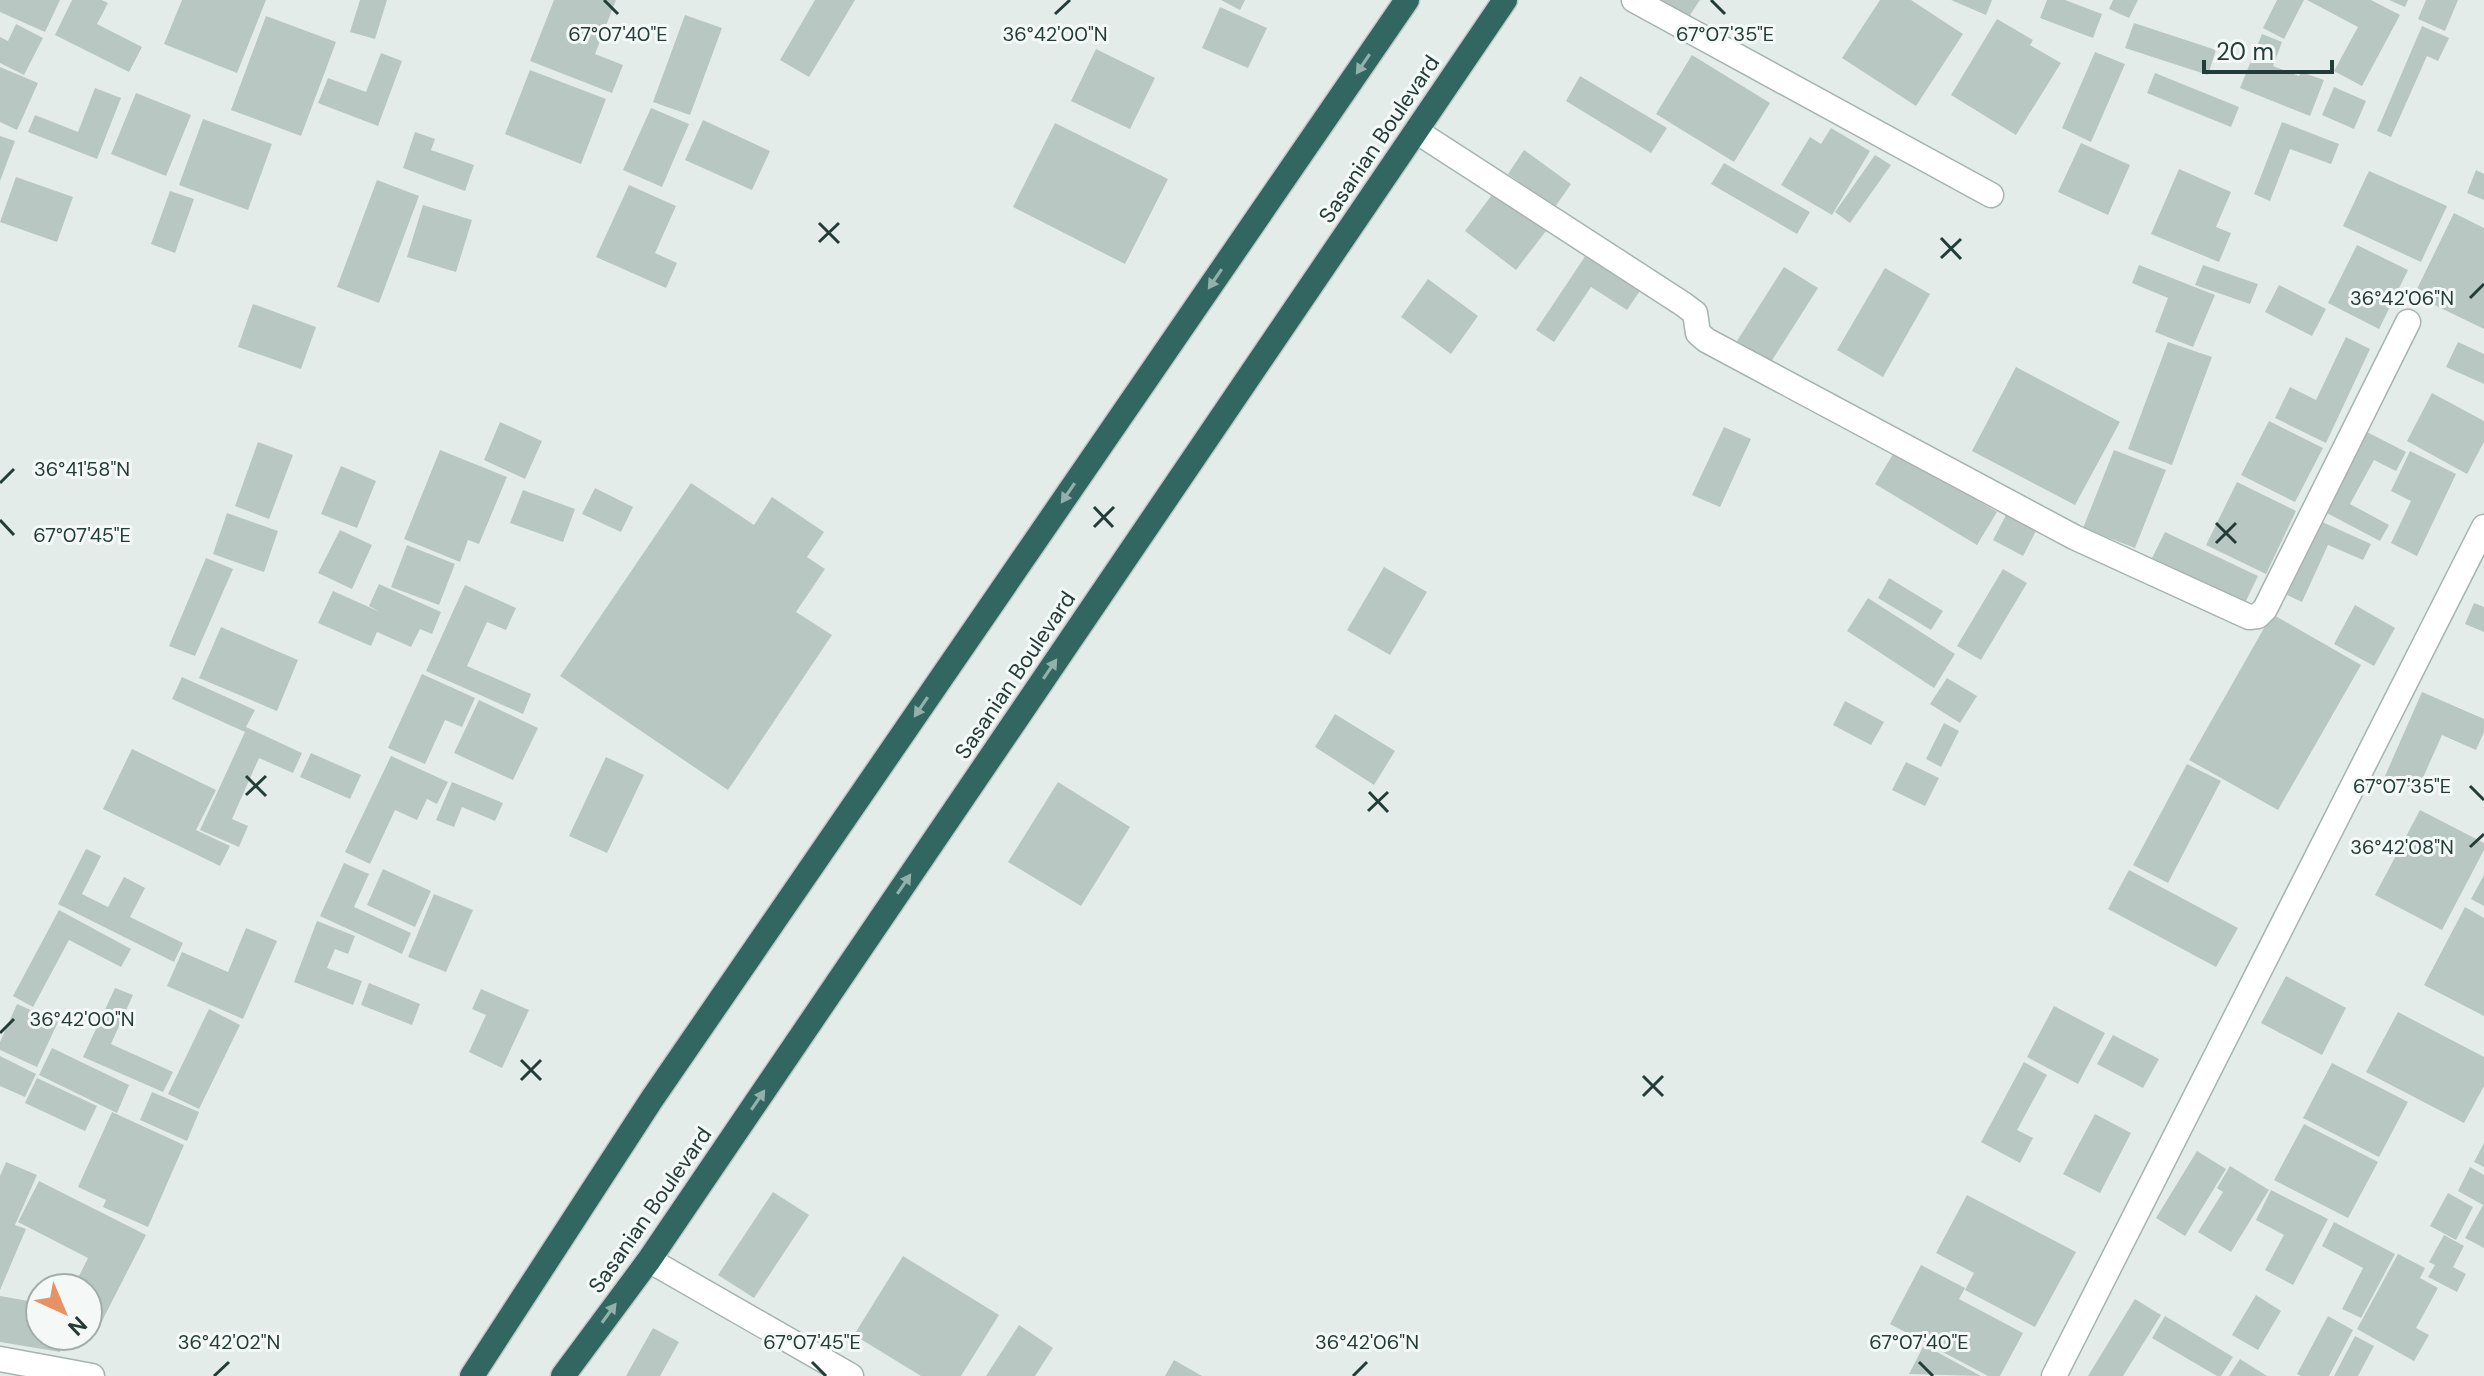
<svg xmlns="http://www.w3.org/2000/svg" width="2484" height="1376" font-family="'DM Sans',sans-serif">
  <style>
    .building { fill: #b9c7c2 }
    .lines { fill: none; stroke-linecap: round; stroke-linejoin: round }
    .minor-casing { stroke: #a6b4b0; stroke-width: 27 }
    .highway-casing { stroke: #c2c8c7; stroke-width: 27 }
    .minor { stroke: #fff; stroke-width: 24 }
    .highway { stroke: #326660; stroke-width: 24 }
    .oneway { fill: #93b0ac }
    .ticks { fill: none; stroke: #243c38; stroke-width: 3 }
    .labels { text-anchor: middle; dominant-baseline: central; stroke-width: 6; stroke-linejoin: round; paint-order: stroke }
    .street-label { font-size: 22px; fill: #243c38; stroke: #f4f9f7 }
    .ticks-label { font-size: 20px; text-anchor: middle; fill: #243c38; stroke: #f4f9f7; stroke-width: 6; stroke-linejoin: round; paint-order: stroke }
  </style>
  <rect width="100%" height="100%" fill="#e3ece9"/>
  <!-- building -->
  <path class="building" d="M0,0H60L45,32L0,12Z
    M72,0H102L108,3L97,24L142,47L129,72L55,35Z
    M182,0H266L237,73L164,44Z
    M360,0H387L375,39L350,32Z
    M554,0H616L595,54L623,65L612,93L530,61Z
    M815,0H855L809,77L780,60Z
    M1221,0H1245L1240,10Z
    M1654,0H1700L1686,21Z
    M1880,0H1911L1963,34L1916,106L1842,58Z
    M1951,0H1992L1986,15Z
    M2047,0H2065L2102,14L2093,38L2040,18Z
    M2113,0H2138L2129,18L2109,9Z
    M2277,0H2304L2284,39L2263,28Z
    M2307,0H2371L2400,15L2362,86L2334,71L2358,27Z
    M2389,0H2408L2405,7Z
    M2426,0H2458L2445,31L2418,19Z
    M1220,7L1267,28L1248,68L1202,48Z
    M685,15L722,28L690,115L653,102Z
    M266,16L336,42L301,136L231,110Z
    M1997,19L2033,40L2030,45L2061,63L2016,135L1951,95Z
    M2134,23L2216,50L2208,75L2125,48Z
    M16,24L43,38L24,75L0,63V37L8,41Z
    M2422,26L2449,38L2438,61L2427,56L2391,137L2377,131Z
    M2262,34L2282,42L2273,66L2299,76L2301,72L2324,80L2310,116L2240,88Z
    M1096,49L1155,78L1130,129L1071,101Z
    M2095,52L2125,64L2091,142L2062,128Z
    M381,53L402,61L378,126L318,103L328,78L366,92Z
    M1692,55L1770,103L1734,162L1656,114Z
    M0,67L38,83L17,130L0,122Z
    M530,70L606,99L581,164L505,134Z
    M2155,73L2239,107L2231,127L2147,93Z
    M1580,76L1667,128L1651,153L1566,101Z
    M2334,87L2366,101L2354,129L2322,115Z
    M95,88L121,98L97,159L28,132L35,115L78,132Z
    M136,93L191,115L166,176L111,154Z
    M651,108L689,124L662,187L623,170Z
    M203,119L272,144L248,210L179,185Z
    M703,120L770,151L752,190L685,160Z
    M2282,122L2339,144L2331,164L2290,149L2270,201L2254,194Z
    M1055,123L1168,179L1125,264L1013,207Z
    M1831,128L1870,151L1832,215L1781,185L1810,137L1821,144Z
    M415,132L435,139L431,150L474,165L465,191L403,168Z
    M0,136L15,141L0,181Z
    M2081,143L2130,165L2108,215L2058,192Z
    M1524,150L1571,184L1555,207L1508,174Z
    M1875,155L1891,165L1850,223L1835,212Z
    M1724,163L1810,212L1797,234L1711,184Z
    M2179,169L2231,192L2216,227L2231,233L2219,262L2151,234Z
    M2476,170L2484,174V200L2467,193Z
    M2369,171L2447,206L2421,262L2343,226Z
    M16,177L73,197L57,242L0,222Z
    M377,180L419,196L379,303L337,287Z
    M629,185L676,206L655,253L677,263L666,288L596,257Z
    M170,191L194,199L175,253L151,244Z
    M1494,192L1546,231L1516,270L1465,231Z
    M423,205L472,220L456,272L407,257Z
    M2454,213L2484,228V329L2414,295Z
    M2357,245L2408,270L2379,329L2328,303Z
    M1588,252L1642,288L1627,310L1591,287L1554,342L1536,330Z
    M2139,265L2215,295L2193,347L2155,332L2168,298L2132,283Z
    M2203,265L2258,284L2250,304L2195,285Z
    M1784,267L1818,288L1771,362L1737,341Z
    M1885,268L1930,294L1883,377L1837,350Z
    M1428,279L1478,316L1451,354L1401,317Z
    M2279,285L2326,309L2312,336L2265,312Z
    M253,304L316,327L301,369L238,347Z
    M2346,337L2370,349L2326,443L2275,418L2290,387L2316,400Z
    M2168,342L2212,357L2172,465L2128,449Z
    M2458,342L2484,354V384L2446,367Z
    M2016,367L2120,422L2075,505L1972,451Z
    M2432,393L2484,421V442L2467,474L2407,441Z
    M2269,421L2323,448L2295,502L2241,475Z
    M500,422L542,441L525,479L484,460Z
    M1724,427L1751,439L1720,507L1692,495Z
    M2365,431L2406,452L2396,471L2374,460L2350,504L2389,525L2380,541L2323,511Z
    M258,442L293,455L269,519L235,506Z
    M440,450L507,477L479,544L468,540L460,562L404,539Z
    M2114,450L2166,470L2135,548L2083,528Z
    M1895,451L1997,512L1977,545L1875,484Z
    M2410,451L2456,474L2417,556L2391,543L2411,501L2391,491Z
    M341,466L376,481L357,528L321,514Z
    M2237,482L2296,511L2266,574L2206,545Z
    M691,483L754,525L772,497L824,532L807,557L825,569L796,612L832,635L728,790L560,676Z
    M595,488L633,507L621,532L582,514Z
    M523,490L575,509L563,542L510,523Z
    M2008,511L2038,527L2023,556L1993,540Z
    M227,513L278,531L264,572L213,554Z
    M2320,521L2371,544L2363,560L2328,545L2302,602L2287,595Z
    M340,530L372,545L352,589L318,573Z
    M2165,532L2258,576L2245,603L2152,558Z
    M407,545L455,564L439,605L391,587Z
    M206,558L233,569L195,656L169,646Z
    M1384,567L1427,592L1390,655L1347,630Z
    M2003,569L2027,583L1981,660L1957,646Z
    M1889,578L1943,611L1931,630L1878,598Z
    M379,584L441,612L432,634L420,629L411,647L377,632L371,646L318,623L333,591L380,612L369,606Z
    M465,585L516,608L506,630L487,622L467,666L531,694L523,714L426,671Z
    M1868,598L1955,654L1934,688L1847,631Z
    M2474,603L2484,607V632L2465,624Z
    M2355,605L2395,628L2374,666L2334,644Z
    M2272,614L2361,665L2278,810L2189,760Z
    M221,627L298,660L277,711L199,678Z
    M422,674L475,698L462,727L445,720L425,764L388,748Z
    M182,677L255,710L246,727L302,753L293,773L259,758L232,819L248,826L239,847L200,830L245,732L172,699Z
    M1947,678L1977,696L1960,723L1930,704Z
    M2422,692L2484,719V732L2476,750L2442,735L2417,791L2385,776Z
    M479,700L538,728L513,780L454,753Z
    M1845,701L1884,722L1871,745L1833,725Z
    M1335,714L1395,751L1374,785L1315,747Z
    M1944,723L1959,731L1941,767L1926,759Z
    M132,749L216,790L196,830L230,846L220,866L103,809Z
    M311,753L361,775L350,799L300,777Z
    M391,756L448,782L437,804L427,799L417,820L395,810L370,864L345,852Z
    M606,757L644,775L607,853L569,836Z
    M1906,762L1939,778L1925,806L1892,790Z
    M2187,764L2221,781L2168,883L2133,865Z
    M452,782L503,803L495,821L462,807L454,827L436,820Z
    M1058,782L1130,827L1081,906L1008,862Z
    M2420,810L2484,843V850L2442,930L2375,895Z
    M86,849L101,856L82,894L108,907L124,877L145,888L130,917L183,943L174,962L58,904Z
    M344,863L369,874L354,907L411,933L402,954L320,916Z
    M383,869L431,891L415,927L367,905Z
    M2129,870L2238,928L2216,967L2108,909Z
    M2484,875V906L2471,899Z
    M434,894L473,910L446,972L408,957Z
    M2465,907L2484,918V1016L2424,985Z
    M59,910L131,949L121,967L69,940L33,1007L13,996Z
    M317,921L355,936L348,954L335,949L327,968L362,981L353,1005L294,982Z
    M246,928L277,941L243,1019L167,986L182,952L228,972Z
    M2286,976L2346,1008L2322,1055L2261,1023Z
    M369,983L420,1004L412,1025L361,1005Z
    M115,988L133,995L111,1044L173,1072L163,1092L83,1057Z
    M481,989L529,1010L502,1068L469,1052L486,1015L472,1009Z
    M17,1004L58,1022L37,1067L0,1050V1042Z
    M2054,1006L2105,1033L2078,1084L2027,1057Z
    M209,1009L240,1025L199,1109L168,1094Z
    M2398,1012L2484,1057V1086L2464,1123L2366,1072Z
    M2113,1035L2159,1059L2143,1088L2097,1064Z
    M52,1048L129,1085L117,1113L39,1075Z
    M0,1056L36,1074L25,1097L0,1086Z
    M2024,1062L2047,1075L2017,1130L2033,1138L2020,1163L1981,1142Z
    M2332,1063L2408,1102L2379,1157L2303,1118Z
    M37,1078L97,1106L85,1131L25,1103Z
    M152,1092L199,1112L187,1141L140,1120Z
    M112,1112L184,1145L148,1227L103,1207L106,1200L78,1187Z
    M2095,1114L2131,1133L2100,1193L2063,1174Z
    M2304,1124L2378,1162L2348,1218L2274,1180Z
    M2484,1143V1167L2474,1162Z
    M2197,1151L2226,1169L2185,1236L2156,1218Z
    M6,1162L37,1175L15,1225L26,1229L0,1290V1176Z
    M2230,1166L2269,1190L2231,1252L2198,1232L2223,1192L2217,1188Z
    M2470,1167L2484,1175V1248L2465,1238L2483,1205L2458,1191Z
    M39,1181L146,1235L102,1321L88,1314V1288H73L88,1258L18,1222Z
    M2271,1190L2328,1219L2293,1285L2265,1270L2284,1235L2256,1220Z
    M773,1192L809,1215L754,1298L718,1275Z
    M2448,1193L2473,1207L2456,1240L2430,1226Z
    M1967,1195L2076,1252L2035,1327L1965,1290L1974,1273L1936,1253Z
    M2334,1222L2395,1254L2361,1318L2342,1309L2363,1268L2322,1246Z
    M2444,1235L2464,1246L2453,1267L2466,1274L2457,1292L2428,1277L2435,1265L2429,1262Z
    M2398,1254L2425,1268L2420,1278L2438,1288L2416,1328L2429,1335L2414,1361L2357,1329Z
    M903,1256L999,1315L961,1376H921L854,1335Z
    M1921,1265L1965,1288L1959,1299L2023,1333L2000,1376H1988L1890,1324Z
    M2256,1295L2281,1311L2258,1350L2232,1335Z
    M0,1296L40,1303V1336H62L60,1352L0,1342Z
    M2135,1299L2161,1315L2123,1376H2088Z
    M2165,1316L2233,1357L2221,1376H2217L2152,1338Z
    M2328,1316L2353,1330L2329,1376H2301L2297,1374Z
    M1019,1325L1053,1348L1035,1376H986Z
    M653,1328L679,1342L660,1376H626Z
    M2355,1336L2374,1346L2358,1376H2334Z
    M1924,1345L1981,1376L1909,1374Z
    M2240,1359L2267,1376H2229Z
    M1174,1360L1202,1376H1165Z"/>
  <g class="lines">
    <!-- minor casing -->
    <g class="minor-casing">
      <path id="minor" d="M1634,0L1991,195
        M1416,131L1683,304L1695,313L1698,333L1706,340L2074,537L2249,617L2258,616L2265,609L2408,322
        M649,1260L851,1376
        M0,1359L92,1376
        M2054,1376L2484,527"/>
    </g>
    <!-- highway casing -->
    <g class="highway-casing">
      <path id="highway" d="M472,1376L652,1099L1407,0
        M563,1376L649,1260L1505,0"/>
    </g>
    <!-- minor -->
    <use href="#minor" class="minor"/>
    <!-- highway -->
    <use href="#highway" class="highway"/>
  </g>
  <!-- one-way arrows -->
  <defs><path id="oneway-solid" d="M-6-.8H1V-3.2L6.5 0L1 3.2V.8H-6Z" transform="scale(2)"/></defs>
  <g class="oneway">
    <use href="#oneway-solid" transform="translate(1363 64) rotate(124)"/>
    <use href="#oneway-solid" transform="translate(1215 279) rotate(124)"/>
    <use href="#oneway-solid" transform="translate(1068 493) rotate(124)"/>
    <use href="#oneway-solid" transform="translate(1050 669) rotate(-56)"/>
    <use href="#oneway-solid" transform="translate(921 707) rotate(124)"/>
    <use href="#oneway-solid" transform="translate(904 884) rotate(-56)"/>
    <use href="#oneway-solid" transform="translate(758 1100) rotate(-56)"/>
    <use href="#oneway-solid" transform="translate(609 1313) rotate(-54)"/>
  </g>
  <!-- ticks -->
  <path class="ticks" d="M604,0L618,14M1711,0L1725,14M1055,14L1070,0M819,223L839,243M1941,238L1961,259M819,242L839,223M1941,258L1961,239M2470,298L2484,284M0,483L14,469M1094,507L1113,527M0,520L14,535M2216,523L2236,543M1094,527L1114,507M2216,543L2236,523M246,776L266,796M2470,786L2484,800M1369,792L1388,812M246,795L266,776M1368,811L1388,792M2470,847L2484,834M0,1033L14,1019M521,1060L541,1080M1643,1076L1663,1096M521,1080L541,1060M1643,1096L1663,1076M812,1362L826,1376M1919,1362L1933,1376M214,1376L229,1362M1353,1376L1367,1362"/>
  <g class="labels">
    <!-- street labels -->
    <g class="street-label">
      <text transform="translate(1379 139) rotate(-56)">Sasanian Boulevard</text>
      <text transform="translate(1015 675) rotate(-56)">Sasanian Boulevard</text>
      <text transform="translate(650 1210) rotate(-55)">Sasanian Boulevard</text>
    </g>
  </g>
  <g class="ticks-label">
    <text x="1055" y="41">36°42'00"N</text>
    <text x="618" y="41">67°07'40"E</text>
    <text x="1725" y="41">67°07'35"E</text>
    <text x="2402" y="305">36°42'06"N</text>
    <text x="82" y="476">36°41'58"N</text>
    <text x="82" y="542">67°07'45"E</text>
    <text x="2402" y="793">67°07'35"E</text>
    <text x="2402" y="854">36°42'08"N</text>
    <text x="82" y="1026">36°42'00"N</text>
    <text x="812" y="1349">67°07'45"E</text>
    <text x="1919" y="1349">67°07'40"E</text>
    <text x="229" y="1349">36°42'02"N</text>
    <text x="1367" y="1349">36°42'06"N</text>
  </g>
  <!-- north arrow -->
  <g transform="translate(64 1312) rotate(136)"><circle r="38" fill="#f4f9f7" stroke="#a1adab" stroke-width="2"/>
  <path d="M0-6L14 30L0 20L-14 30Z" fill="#e79266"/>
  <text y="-12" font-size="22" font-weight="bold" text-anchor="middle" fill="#243c38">N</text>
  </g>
  <!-- scale -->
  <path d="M2204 60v12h128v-12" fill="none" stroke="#243c38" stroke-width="4"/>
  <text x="2216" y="60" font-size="24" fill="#243c38" stroke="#f4f9f7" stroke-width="6" paint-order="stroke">20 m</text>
</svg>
